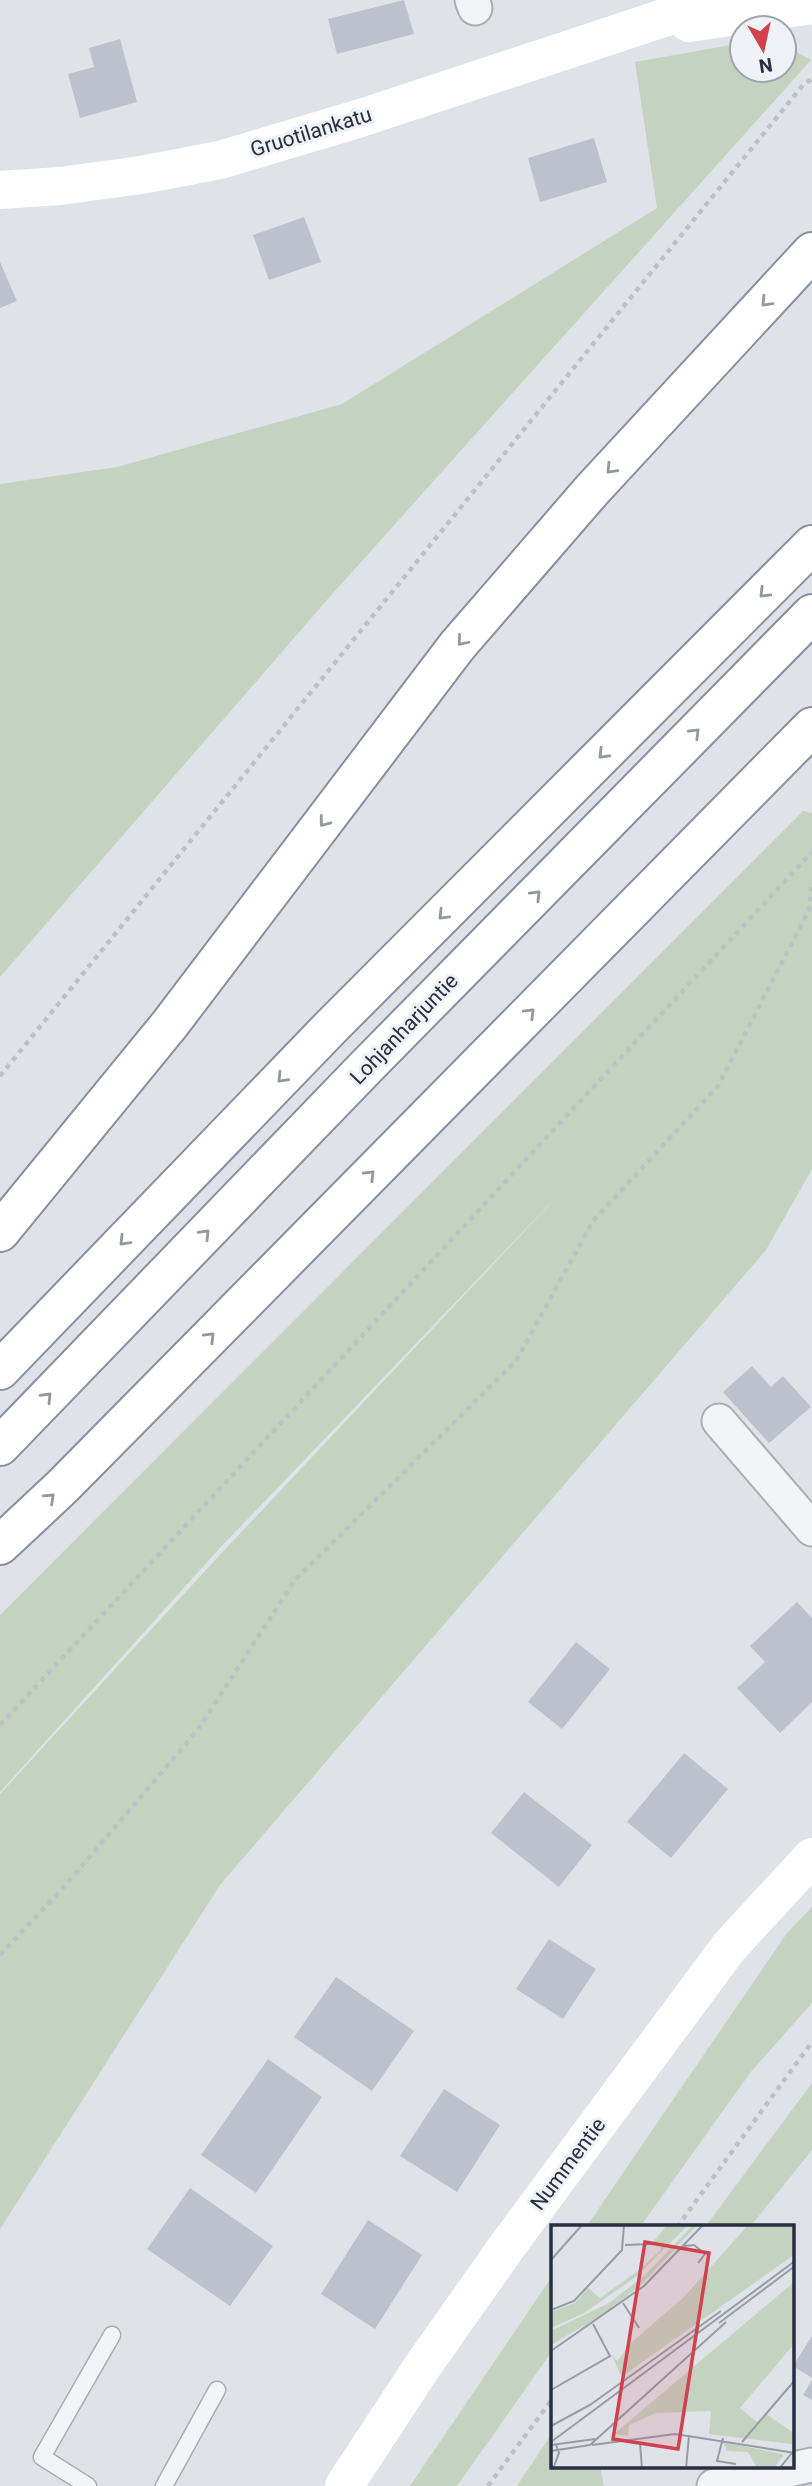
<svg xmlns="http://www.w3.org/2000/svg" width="812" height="2486" font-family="Roboto,sans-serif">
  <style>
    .green { fill: #c4d3c0 }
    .building { fill: #bdc1cc }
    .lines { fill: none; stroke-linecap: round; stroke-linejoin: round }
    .lane-casing { stroke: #a8adb6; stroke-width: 19 }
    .street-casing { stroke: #a8adb6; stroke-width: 37 }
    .highway-casing { stroke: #878fa0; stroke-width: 42 }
    .path { stroke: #bdc1c7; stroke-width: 4.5; stroke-dasharray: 5 5; stroke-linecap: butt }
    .lane { stroke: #f2f4f7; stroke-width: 16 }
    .street { stroke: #f2f4f7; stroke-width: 33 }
    .secondary { stroke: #fff; stroke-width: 38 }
    .highway { stroke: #fff; stroke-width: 38 }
    .oneway { stroke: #9497a0 }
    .labels { text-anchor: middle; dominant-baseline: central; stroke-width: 6; stroke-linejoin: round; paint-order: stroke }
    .street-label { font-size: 21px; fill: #282f40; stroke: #eff2f6 }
    .inset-road { fill: none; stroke: #969ba5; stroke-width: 2 }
    .view { fill: #d0424e; fill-opacity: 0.15; stroke: #d0424e; stroke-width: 3.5 }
    .inset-edge { fill: none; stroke: #282f40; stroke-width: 3.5 }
  </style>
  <rect width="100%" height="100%" fill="#dfe3e9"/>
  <!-- green -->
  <path class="green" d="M742,43V70H784V45L811,60L327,600L0,977V484L117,467L342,404L657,208L635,62Z
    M803,811L812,813V1169L766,1250L220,1885L0,2229V1794L217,1558L567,1186L218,1550L0,1792V1615Z
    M812,1907V2003L750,2073L640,2227H586L787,1933Z
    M812,2083V2150L750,2227H705Z
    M553,2275V2350L457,2486H410Z
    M553,2432V2467H600L604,2486H517Z"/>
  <!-- building -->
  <path class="building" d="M404,0L414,34L337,54L328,19Z
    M120,39L137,102L80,118L68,74L94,67L89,48Z
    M594,138L607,182L540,202L528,158Z
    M304,217L321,262L269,280L253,235Z
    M0,262L17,301L0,308Z
    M752,1366L771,1387L783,1376L811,1407L769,1443L723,1392Z
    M797,1602L812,1618V1702L780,1733L737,1688L765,1662L750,1646Z
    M576,1642L610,1669L562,1729L528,1702Z
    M684,1753L728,1789L671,1858L627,1822Z
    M524,1792L592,1845L559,1887L491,1833Z
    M549,1939L596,1969L563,2019L516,1989Z
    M336,1977L414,2031L372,2091L294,2037Z
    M268,2059L322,2097L256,2193L201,2155Z
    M444,2089L500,2125L457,2192L400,2156Z
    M190,2188L273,2246L230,2306L147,2249Z
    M368,2220L422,2255L375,2329L321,2294Z
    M812,2336V2378L793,2366Z
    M812,2380V2400L803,2395Z"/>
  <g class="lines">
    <!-- lane casing -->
    <g class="lane-casing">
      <path id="lane" d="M88,2486L42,2457L112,2335
        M164,2486L217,2390"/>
    </g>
    <!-- street casing -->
    <g class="street-casing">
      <path id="street" d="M472,0L475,8
        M719,1421L812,1529
        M714,2486L812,2465"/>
    </g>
    <!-- highway casing -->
    <g class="highway-casing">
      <path id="highway" d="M0,1232L170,1024L457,646L592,490L812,252
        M0,1370L330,1028L812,545
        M0,1446L367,1066L812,614
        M0,1545L63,1486L812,727"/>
    </g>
    <!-- path -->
    <path class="path" d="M0,1076L803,85L812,79
      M0,1725L812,852
      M0,1955L63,1888L197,1731L295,1580L516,1361L593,1221L718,1086L809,910L812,883
      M677,2227L812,2042
      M488,2486L553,2398"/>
    <!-- lane -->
    <use href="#lane" class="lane"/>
    <!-- street -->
    <use href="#street" class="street"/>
    <!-- secondary -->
    <path class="secondary" d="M689,23L812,5
      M0,190L60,186L141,175L220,160L361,118L718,0
      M344,2486L422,2367L508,2245L729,1947L812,1857"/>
    <!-- highway -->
    <use href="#highway" class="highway"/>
  </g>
  <!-- one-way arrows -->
  <defs><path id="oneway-chevron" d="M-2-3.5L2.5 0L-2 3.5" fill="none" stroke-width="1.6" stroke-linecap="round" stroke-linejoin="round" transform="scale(1.75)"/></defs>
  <g class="oneway">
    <use href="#oneway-chevron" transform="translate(766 302) rotate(133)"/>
    <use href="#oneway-chevron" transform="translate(611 469) rotate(133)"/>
    <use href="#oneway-chevron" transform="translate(764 593) rotate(135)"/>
    <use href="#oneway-chevron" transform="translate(462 641) rotate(130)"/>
    <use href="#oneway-chevron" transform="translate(695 733) rotate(-45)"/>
    <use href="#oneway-chevron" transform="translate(603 754) rotate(135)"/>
    <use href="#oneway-chevron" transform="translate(324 822) rotate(127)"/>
    <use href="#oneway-chevron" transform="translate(536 895) rotate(-45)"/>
    <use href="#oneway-chevron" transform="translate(443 915) rotate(135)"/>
    <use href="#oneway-chevron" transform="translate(530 1013) rotate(-45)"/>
    <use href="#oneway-chevron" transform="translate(282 1078) rotate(134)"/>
    <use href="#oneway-chevron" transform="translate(370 1175) rotate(-45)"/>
    <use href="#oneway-chevron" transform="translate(205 1234) rotate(-46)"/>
    <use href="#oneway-chevron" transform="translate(124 1241) rotate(134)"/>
    <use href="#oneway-chevron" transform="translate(210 1337) rotate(-45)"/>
    <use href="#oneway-chevron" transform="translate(47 1397) rotate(-46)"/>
    <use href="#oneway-chevron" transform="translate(50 1498) rotate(-43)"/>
  </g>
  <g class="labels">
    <!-- street labels -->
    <g class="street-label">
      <text transform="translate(311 132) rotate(-17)">Gruotilankatu</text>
      <text transform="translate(404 1029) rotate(-46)">Lohjanharjuntie</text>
      <text transform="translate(568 2164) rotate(-53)">Nummentie</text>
    </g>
  </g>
  <!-- overview -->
  <g transform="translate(551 2225)">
    <rect width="243" height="243" fill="#dfe3e9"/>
    <path d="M116,0H137L85,52L33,88L0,103V87L24,78L37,63L49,73L88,45L110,25V19L102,17ZM142,0H146L89,61L48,92L0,120V106L58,78L93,51ZM197,0H243V30L73,150L69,149L61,130L66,136L82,116L133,72ZM243,57V119L189,183L206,197L215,189L243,208L241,219L158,209L160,186L105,188L78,200L77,211L63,209ZM172,217L231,229L232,231L223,243H206L197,227L176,226Z" fill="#c4d3c0"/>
    <path class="inset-road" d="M74,20L101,19M133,21L143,20L154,29L147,38M0,35L31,0M72,78L88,103M0,85L23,76L71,25L73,0M168,98L244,41M0,126L93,61L152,0M0,165L59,131L42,99M0,201L39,180L170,86M172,213L166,236L185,239M0,217L244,36M191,217L244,155M89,218L91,244M0,220L44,214M39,220L175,97M41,220L124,209L244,228M0,226L39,220M2,244L8,228L5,220M135,244L138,210M228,244L244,224"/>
    <path class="view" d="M94,17L158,28L127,224L62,214Z"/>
    <rect width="243" height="243" class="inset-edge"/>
  </g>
  <!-- north arrow -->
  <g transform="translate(763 49) rotate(171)"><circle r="33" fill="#eff2f6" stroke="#9fa4ad" stroke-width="2"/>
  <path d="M0-5L12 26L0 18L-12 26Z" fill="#d0424e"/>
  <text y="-10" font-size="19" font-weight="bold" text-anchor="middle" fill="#282f40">N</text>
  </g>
</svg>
